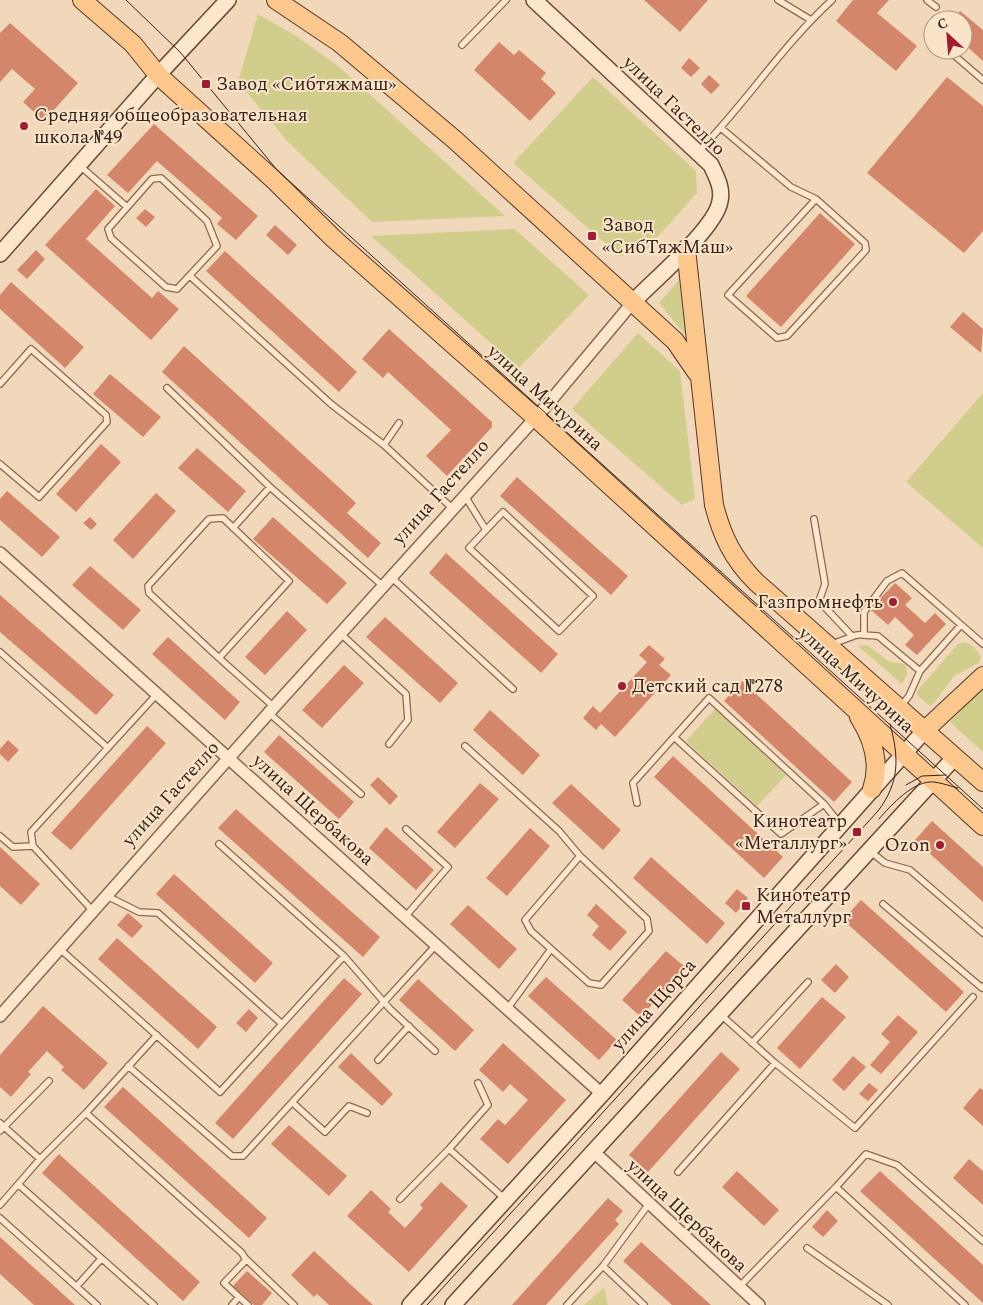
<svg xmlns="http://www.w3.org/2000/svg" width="983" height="1305" font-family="Spectral,serif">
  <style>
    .green { fill: #d1ce8d }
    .building { fill: #d4866b }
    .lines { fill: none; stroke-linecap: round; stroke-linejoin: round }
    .lane-casing { stroke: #8a6753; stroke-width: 8 }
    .street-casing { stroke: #8a6753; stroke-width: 14 }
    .secondary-casing { stroke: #6c4936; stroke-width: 18 }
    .primary-casing { stroke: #573628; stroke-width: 20 }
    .lane { stroke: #fce7cd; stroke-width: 5.5 }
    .street { stroke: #fce7cd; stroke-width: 11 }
    .secondary { stroke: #fce7cd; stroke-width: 15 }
    .primary { stroke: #fbc78c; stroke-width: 18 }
    .tram { stroke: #382319; stroke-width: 1 }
    .poi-dot { fill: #9f1d32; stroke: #f9e4ca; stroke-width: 2 }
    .labels { text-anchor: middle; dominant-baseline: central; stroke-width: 4; stroke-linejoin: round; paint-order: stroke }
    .poi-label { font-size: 19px; fill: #382319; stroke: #f9e4ca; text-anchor: start }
    .street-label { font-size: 19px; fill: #382319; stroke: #f9e4ca }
  </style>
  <rect width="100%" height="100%" fill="#f2d8ba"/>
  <!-- green -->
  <path class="green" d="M258,14L296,36L338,66L505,216L372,222L287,141L238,82Z
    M593,77L696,171L697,193L645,251L620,256L513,163Z
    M515,229L589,295L519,368L371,236Z
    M679,280L686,336L659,303Z
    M638,333L680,371L695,499L682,505L572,409Z
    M983,393V548L906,482Z
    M963,642C970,642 978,651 981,657L979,663L954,676L934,703L930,706L917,695V691L957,645Z
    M867,645L890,662L905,664L907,674L902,684L858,646Z
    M983,688V752L950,722Z
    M715,709L786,775L757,806L686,741Z
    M604,1288L608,1305H584Z"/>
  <!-- building -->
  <path class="building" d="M644,0H708L680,32Z
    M853,0H889L877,13L917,46L896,71L836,21Z
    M960,11L983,30V61L963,43V20H953Z
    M10,23L78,83L44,121L23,102L35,89L12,69L0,82V33Z
    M499,42L514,55L519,50L546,73L541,79L556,93L530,121L474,70Z
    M689,58L700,68L691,77L681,68Z
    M709,75L720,85L711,94L701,84Z
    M947,77L983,106V231L964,253L867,173Z
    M154,124L258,216L236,240L217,224L222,218L157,161L128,193L107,175Z
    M96,189L115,206L86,239L152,298L158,291L179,309L151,340L45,245Z
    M145,209L155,217L146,227L136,218Z
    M820,213L855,244L781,327L746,296Z
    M275,225L297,245L288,255L266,235Z
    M36,250L45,259L27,279L17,270Z
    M225,251L357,372L339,392L206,271Z
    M11,282L84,347L65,368L0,309V295Z
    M963,312L983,329L981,353L950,327Z
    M389,329L492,422V427L447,476L426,456L451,430L388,372L383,378L362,359Z
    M184,346L356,503L347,513L381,543L368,558L162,372Z
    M110,374L161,417L143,437L93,394Z
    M101,444L121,462L76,512L56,494Z
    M197,448L246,491L228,512L178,468Z
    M517,477L628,576L611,595L500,496Z
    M7,491L60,537L42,557L0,520V499Z
    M156,493L176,511L133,559L113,540Z
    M90,517L97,524L91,530L83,523Z
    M273,517L347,583L327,604L253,539Z
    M446,553L558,654L541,673L429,573Z
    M90,566L141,610L123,630L72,585Z
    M895,583L912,598L905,605L925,623L935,613L946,624L917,655L905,645L914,635L895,617L888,625L870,609Z
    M0,595L114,695L96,715L0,632Z
    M287,611L307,630L265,675L245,657Z
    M385,617L458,683L440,703L366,637Z
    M168,637L240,702L225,720L152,654Z
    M649,645L665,659L659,665L671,675L615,737L601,724L596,730L583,718L593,706L600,713L647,662L639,655Z
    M344,665L364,683L322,728L302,710Z
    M742,681L852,782L834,802L724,701Z
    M490,710L540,755L523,775L473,730Z
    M147,726L166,743L71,850L51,833Z
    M279,735L354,802L339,819L264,752Z
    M8,740L19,750L8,762L0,754V749Z
    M673,756L783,857L764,878L654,777Z
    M378,777L398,796L390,805L370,785Z
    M480,783L499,799L455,848L437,832Z
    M571,784L621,830L603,850L552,803Z
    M236,809L380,937L363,957L218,828Z
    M932,821L983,867V902L915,840Z
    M386,827L434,870L416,890L369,848Z
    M530,828L550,846L507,896L486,878Z
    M0,847L40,884L21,905L0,886Z
    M651,857L725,923L707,944L633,878Z
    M174,874L273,963L255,983L156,894Z
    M737,889L748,898L736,913L725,903Z
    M861,900L964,992L946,1012L843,920Z
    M596,904L627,932L610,951L592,935L599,926L587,915Z
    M468,905L517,949L499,969L450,924Z
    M128,913L143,926L132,938L117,925Z
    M117,938L217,1027L198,1049L98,959Z
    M666,951L685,967L641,1017L622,1000Z
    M836,964L849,977L835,993L821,980Z
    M546,977L617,1040L599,1060L528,996Z
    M344,978L362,994L233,1139L215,1123Z
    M418,979L474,1030L455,1051L399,1000Z
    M822,997L846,1017L800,1069L777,1048Z
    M43,1006L108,1063L84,1090L61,1070L64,1067L47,1051L28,1072L31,1074L11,1097L0,1087V1055Z
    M249,1009L258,1018L246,1032L236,1023Z
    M898,1015L918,1032L881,1074L870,1065L890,1042L881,1034Z
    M503,1043L566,1100L508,1164L480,1139L498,1119L505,1125L528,1100L510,1084L503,1092L479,1070Z
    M721,1052L740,1069L648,1172L629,1155Z
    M351,1053L393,1094L382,1106L338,1067Z
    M853,1056L866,1067L844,1091L832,1080Z
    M869,1083L878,1090L868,1101L859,1094Z
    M123,1087L267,1218L249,1238L104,1107Z
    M980,1088L983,1090V1126L963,1108Z
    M289,1125L347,1176L329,1196L271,1144Z
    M59,1154L200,1282L183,1301L42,1173Z
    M969,1159L983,1171V1205L953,1178Z
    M737,1171L779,1210L764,1226L722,1187Z
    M880,1171L983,1265V1303L860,1191Z
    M441,1182L468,1206L409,1272L347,1216L371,1190L391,1209L388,1212L405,1228L423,1208L420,1205Z
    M608,1198L623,1211L615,1220L619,1224L546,1305H512Z
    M827,1210L838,1221L823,1237L812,1227Z
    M0,1237L75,1305H34L0,1274Z
    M641,1242L711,1305H672L623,1261Z
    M314,1251L373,1305H329L317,1294L314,1297L291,1275Z
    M247,1271L272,1293L262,1305H254L233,1286Z"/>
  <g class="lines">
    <!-- lane casing -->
    <g class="lane-casing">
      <path id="lane" d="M778,0L811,20
        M927,0L936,7
        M462,45L506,0
        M948,50L983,80
        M721,128L791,187L816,199L865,243L866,250L787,336L777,338L728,295L816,199
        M698,152C745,104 782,46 832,0
        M79,165L127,207
        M161,178L207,221L217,246L177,289L166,287L111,238L108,229L152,179Z
        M190,276L331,404L384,445L453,509
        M0,384L31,349L106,415L107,422L39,497L0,464
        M167,388L270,487L383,586
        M384,445L399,423
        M465,496L486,530
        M503,512L593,596L559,631L469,548Z
        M223,518L289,581L219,658L149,593L148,586L209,519Z
        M814,519L825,584L819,601L852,636L864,634V612L887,581L902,573L983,644
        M233,528L270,487
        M391,577L513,689
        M341,634L406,694L408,720L389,744
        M863,635L878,636L920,671
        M832,644L854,636
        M0,652L108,748
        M219,658L274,707L269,713L361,794
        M900,707L909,696L920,671L961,625
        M465,746L559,831L580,856
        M637,803L633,783L709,698L824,804L781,834L674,737
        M824,804L840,824
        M0,836L13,847L33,846L93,911
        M219,844L344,956L390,1009L435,1051
        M33,846L31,832L157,694
        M871,852L885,863L910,870L983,933
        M580,856L647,919L649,931L601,985L589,983L531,931L525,920Z
        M107,896L139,912L158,913L281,1023
        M883,904L982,988L983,986
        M405,917L448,867L406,829
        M60,949L220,1092L344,956
        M508,1008L551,949
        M721,1015L775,1063L855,1128L973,997
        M752,1043L808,982
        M378,1060L409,1026
        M128,1066L232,1156H243L437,944
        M478,1083L488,1105L449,1149L505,1199
        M293,1103L325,1132L349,1106L367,1113
        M86,1113L242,1253L246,1260L224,1283L239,1297L232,1305
        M0,1123L40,1159
        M0,1131L49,1081
        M678,1172L775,1063
        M19,1185L154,1305
        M836,1187L866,1154L897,1165L983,1241
        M400,1199L449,1149
        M0,1205L40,1159L86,1113L157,1035
        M0,1218L97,1305
        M807,1248L888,1305
        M244,1257L294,1305
        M603,1266L644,1305
        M77,1286L101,1259
        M739,1287L836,1187L965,1305
        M239,1297L248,1305
        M567,1305L603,1266L648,1205"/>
    </g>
    <!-- street casing -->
    <g class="street-casing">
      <path id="street" d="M0,553L602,1094
        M0,1016L274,707L547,405L633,302
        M593,1151L759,1305"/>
    </g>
    <!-- secondary casing -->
    <g class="secondary-casing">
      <path id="secondary" d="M534,0L711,165C716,176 723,188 720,201C716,228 654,280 633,302
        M0,254L158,75L228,0
        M410,1305L602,1094L925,730
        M453,1305L955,757"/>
    </g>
    <!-- primary casing -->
    <g class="primary-casing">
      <path id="primary" d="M82,0L133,44L158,75L274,180L334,239L536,418L983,826
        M276,0L340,43L455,140L675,341L697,373
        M686,249L714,505C722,536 733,559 756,582L983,782
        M859,717C873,739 881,763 872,789
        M925,730L983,676"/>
    </g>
    <!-- lane -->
    <use href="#lane" class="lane"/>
    <!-- street -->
    <use href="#street" class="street"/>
    <!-- secondary -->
    <use href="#secondary" class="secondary"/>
    <!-- primary -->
    <use href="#primary" class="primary"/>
    <!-- tram -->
    <path class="tram" d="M126,0L180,52L277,170L983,809
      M906,785L922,776L946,775
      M879,819C891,805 914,780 934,782C942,783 950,786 958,788
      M427,1305L878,811C900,782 899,757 890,724"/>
  </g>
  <!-- markers -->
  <g class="poi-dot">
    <rect x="201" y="79" width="10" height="10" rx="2.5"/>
    <circle cx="24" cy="126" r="5"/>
    <rect x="587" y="231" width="10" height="10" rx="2.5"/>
    <circle cx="893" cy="602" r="5"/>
    <circle cx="622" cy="686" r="5"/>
    <rect x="852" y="827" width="10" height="10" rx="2.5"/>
    <circle cx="940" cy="845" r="5"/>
    <rect x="741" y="901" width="10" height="10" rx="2.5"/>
  </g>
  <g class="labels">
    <!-- poi labels -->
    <g class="poi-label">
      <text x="216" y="84">Завод «Сибтяжмаш»</text>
      <text x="34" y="115">Средняя общеобразовательная<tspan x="34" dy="22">школа №49</tspan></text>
      <text x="602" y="225">Завод<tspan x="602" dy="22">«СибТяжМаш»</tspan></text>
      <text x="883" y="602" text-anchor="end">Газпромнефть</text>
      <text x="632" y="686">Детский сад №278</text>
      <text x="847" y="821" text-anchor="end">Кинотеатр<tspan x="847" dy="22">«Металлург»</tspan></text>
      <text x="930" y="845" text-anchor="end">Ozon</text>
      <text x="756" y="895">Кинотеатр<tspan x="756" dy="22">Металлург</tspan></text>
    </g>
    <!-- street labels -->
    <g class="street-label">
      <text transform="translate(674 106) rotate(44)">улица Гастелло</text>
      <text transform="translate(545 398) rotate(42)">улица Мичурина</text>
      <text transform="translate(441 492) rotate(-48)">улица Гастелло</text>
      <text transform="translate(856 680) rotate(42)">улица Мичурина</text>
      <text transform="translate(171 794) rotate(-48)">улица Гастелло</text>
      <text transform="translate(313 810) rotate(42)">улица Щербакова</text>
      <text transform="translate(654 1005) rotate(-48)">улица Щорса</text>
      <text transform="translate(687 1216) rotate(43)">улица Щербакова</text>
    </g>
  </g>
  <!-- north arrow -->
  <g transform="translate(948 35) rotate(334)"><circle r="24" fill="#f9e4ca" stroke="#ac9783"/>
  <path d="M0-4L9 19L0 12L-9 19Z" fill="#9f1d32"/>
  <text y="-8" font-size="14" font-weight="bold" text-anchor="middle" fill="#382319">С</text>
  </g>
</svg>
